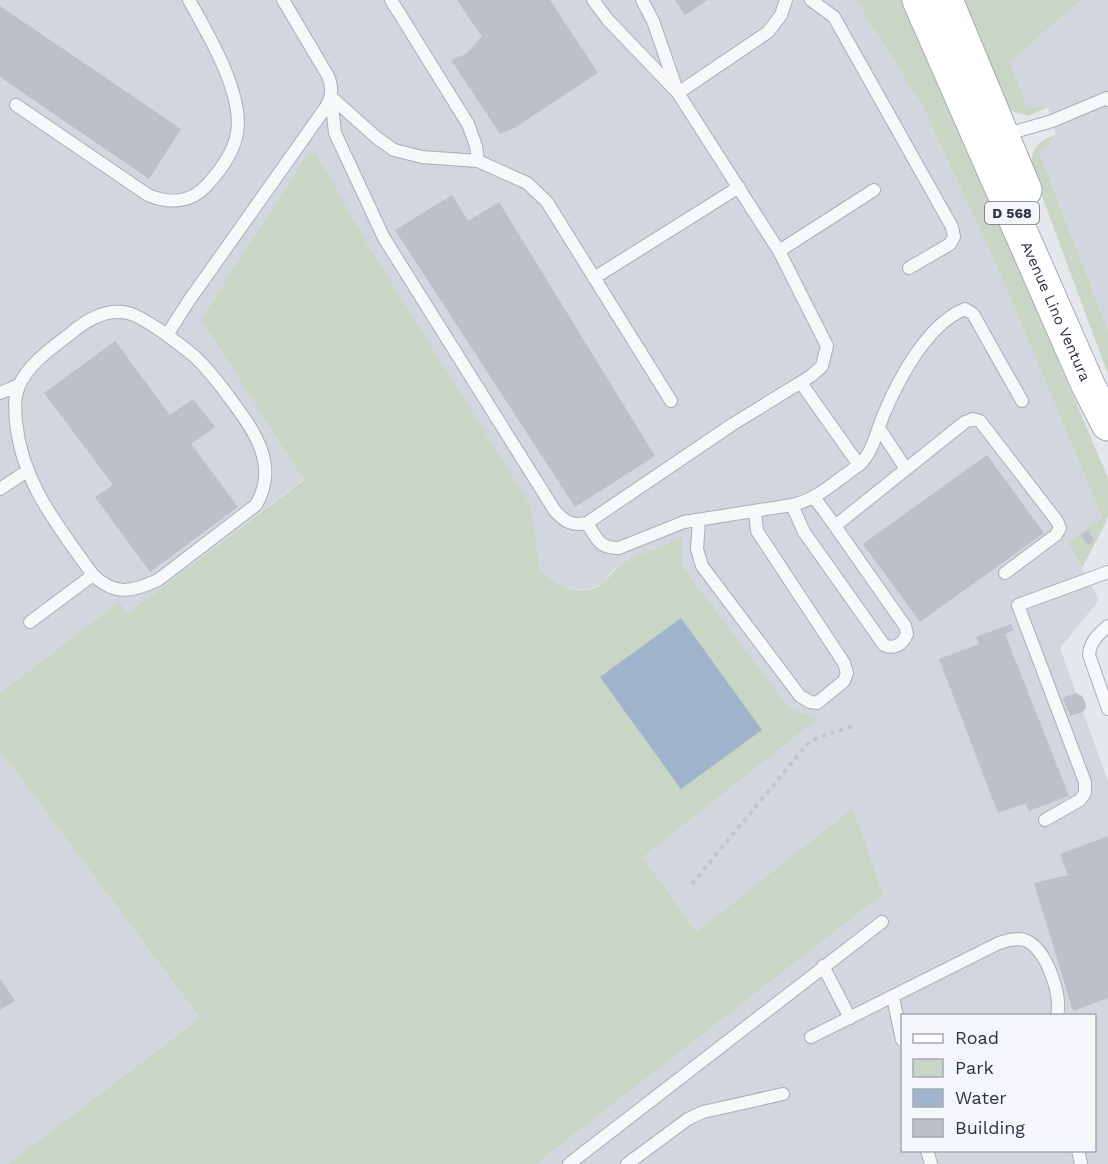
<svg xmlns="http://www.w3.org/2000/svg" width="1108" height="1164" font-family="'Work Sans',sans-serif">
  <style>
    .built { fill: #d2d6de; fill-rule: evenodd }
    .green { fill: #c9d6c5 }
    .water { fill: #9fb4cc }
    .building { fill: #bbc0ca }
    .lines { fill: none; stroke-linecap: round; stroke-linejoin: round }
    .lane-casing { stroke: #a9aeb7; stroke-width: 14 }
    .primary-casing { stroke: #a3abb8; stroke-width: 35 }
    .path { stroke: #c2c5cb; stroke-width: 4; stroke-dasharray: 4.5 4.5; stroke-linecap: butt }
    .lane { stroke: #f7f8fa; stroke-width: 12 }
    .primary { stroke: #fff; stroke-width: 33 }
    .labels { text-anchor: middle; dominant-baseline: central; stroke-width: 6; stroke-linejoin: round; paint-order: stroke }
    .shield { fill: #f4f6f9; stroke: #676e7b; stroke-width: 1.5 }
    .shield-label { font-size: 14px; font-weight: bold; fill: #2b3445 }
    .street-label { font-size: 15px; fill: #2b3445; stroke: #f4f6f9 }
  </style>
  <rect width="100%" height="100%" fill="#e4e7ec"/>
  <!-- built -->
  <path class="built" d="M0,0H856L922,105L1000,273L1102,517L1068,543L1099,600L1060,648L1076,693L1085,700L1086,706L1083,712L1108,781V1164H536L883,894L853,808L698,933L643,857L816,719L789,708L681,564L682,539L629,560L614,569L602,584L587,590L571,589L555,584L540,571L536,549L315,153L306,156L201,319L304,479L127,614L118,603L0,693ZM902,1016H1094V1150H902Z
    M1081,0H1108V330L1040,153L1056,135L1048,107L1027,108L1010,62Z
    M0,750L200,1018L8,1164H0Z"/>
  <!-- green -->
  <path class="green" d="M856,0H905L1108,478V515L1106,522L1082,568L1068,543L1102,517L1000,273L922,105Z
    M959,0H1081L1010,62L1027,107H1048L1028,116L1012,111L996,90Z
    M1056,135L1040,154L1108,330V374L1031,167C1033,146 1036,142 1056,135Z
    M315,152L369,247L530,504L540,571C556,585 582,600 603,583C613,574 613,569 627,561C644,552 664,546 682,538L681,564L789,708L817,719L643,857L697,932L853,808L883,894L536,1164H8L200,1018L0,750V693L119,602L127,614L304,480L201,319L306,156Z"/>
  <!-- water -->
  <path class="water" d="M681,618L762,730L681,789L600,677Z"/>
  <!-- building -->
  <path class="building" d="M457,0H550L598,73L516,127L500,134L451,60L466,54L482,37Z
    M675,0H708L685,15Z
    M0,6L181,129L149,179L0,77Z
    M452,195L468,221L499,202L655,456L575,507L395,230Z
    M115,341L170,415L193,399L215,427L191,444L238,507L150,572L95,497L113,485L44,393Z
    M987,455L1044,533L920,622L863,544Z
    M1088,530L1094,540L1088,545L1081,535Z
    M1011,624L1014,630L1005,634L1069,796L1029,811L1026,803L998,813L939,659L979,644L976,637Z
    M1076,693L1082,696L1086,706L1083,712L1070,716L1063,698Z
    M1108,836V998L1073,1011L1034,883L1068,875L1060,854Z
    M0,979L15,1001L0,1010Z"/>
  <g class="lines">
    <!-- lane casing -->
    <g class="lane-casing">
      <path id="lane" d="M642,0L653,21L678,93L768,32L781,15L786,0
        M811,0L834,17L952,227L954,237L950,244L909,268
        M331,97L335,133L384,238L555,511C565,522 572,526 587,523L733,424L811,376L822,366L827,346L779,251L678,93L608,20L593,0
        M331,97L377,138L394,150L422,157L478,161L476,146L468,124L391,0
        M16,105L148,195C169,204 191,203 207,185C219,172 234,152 237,133C244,94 208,34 189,0
        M1004,135L1052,121L1107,98L1108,100
        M478,161L527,183L547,202L671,401
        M779,251L874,190
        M594,278L739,187
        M0,393L19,385
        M879,428L906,469
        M859,465C873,452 876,433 883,416C898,380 927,324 965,309L973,314L1022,401
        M0,489L27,471
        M814,497L835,526
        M792,505L804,532L884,645C894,650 903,644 907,634L905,626L835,526L965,422L973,419L980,421L1057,521L1060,528L1056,535L1005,573
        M699,520L697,549L702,566L800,696L810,702L817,703L844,681L847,673L844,663L757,531L755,511
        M587,523C597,539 599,548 619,548L684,522L792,505C817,500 838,479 859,465L801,383
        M93,575C115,596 132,592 158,580L256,505C279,466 255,432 232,401C221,386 209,370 196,358C188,350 177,343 167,335
        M30,622L93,575C58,526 22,483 16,422C15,410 14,397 19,386C28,364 52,348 70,334C86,320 106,308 128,313C141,316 156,328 167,335L188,302L326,107C332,96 333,88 328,76L283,0
        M1108,626C1098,635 1090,641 1089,655L1108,709
        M1045,820L1080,800L1085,793V782L1018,605L1108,572
        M823,966L850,1018
        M893,997L902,1040
        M811,1037L999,943C1008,940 1018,937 1027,941C1047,951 1062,995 1057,1016
        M927,1150L931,1164
        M1078,1150L1081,1164
        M569,1164L882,922
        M627,1164L688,1119L703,1112L783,1094"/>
    </g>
    <!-- primary casing -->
    <g class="primary-casing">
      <g id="primary">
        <path id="s1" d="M919,0L1088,385L1108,424"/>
        <path d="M946,0L1025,190"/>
      </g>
    </g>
    <!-- path -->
    <path class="path" d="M692,884L808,743L819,737L854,726"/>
    <!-- lane -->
    <use href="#lane" class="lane"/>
    <!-- primary -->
    <use href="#primary" class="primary"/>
  </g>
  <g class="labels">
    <!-- shield labels -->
    <rect class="shield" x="985" y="202" width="54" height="22" rx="4.5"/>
    <g class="shield-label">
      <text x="1012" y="213">D 568</text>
    </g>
    <!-- street labels -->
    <g class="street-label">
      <text stroke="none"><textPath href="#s1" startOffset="340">Avenue Lino Ventura</textPath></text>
    </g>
  </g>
  <!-- legend -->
  <rect x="901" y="1014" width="195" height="138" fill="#f4f6f9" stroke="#a4a8b1" stroke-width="1.5"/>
  <rect x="913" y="1034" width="30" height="9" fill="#ffffff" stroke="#a4a8b1" stroke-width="1.5"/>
  <text x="955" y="1044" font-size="18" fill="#2b3445">Road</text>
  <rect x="913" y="1059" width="30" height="18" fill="#c9d6c5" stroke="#a4a8b1" stroke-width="1.5"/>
  <text x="955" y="1074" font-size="18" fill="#2b3445">Park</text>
  <rect x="913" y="1089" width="30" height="18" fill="#9fb4cc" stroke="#a4a8b1" stroke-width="1.5"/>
  <text x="955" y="1104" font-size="18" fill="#2b3445">Water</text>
  <rect x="913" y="1119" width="30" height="18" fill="#bbc0ca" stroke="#a4a8b1" stroke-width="1.5"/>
  <text x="955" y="1134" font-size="18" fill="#2b3445">Building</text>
</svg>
